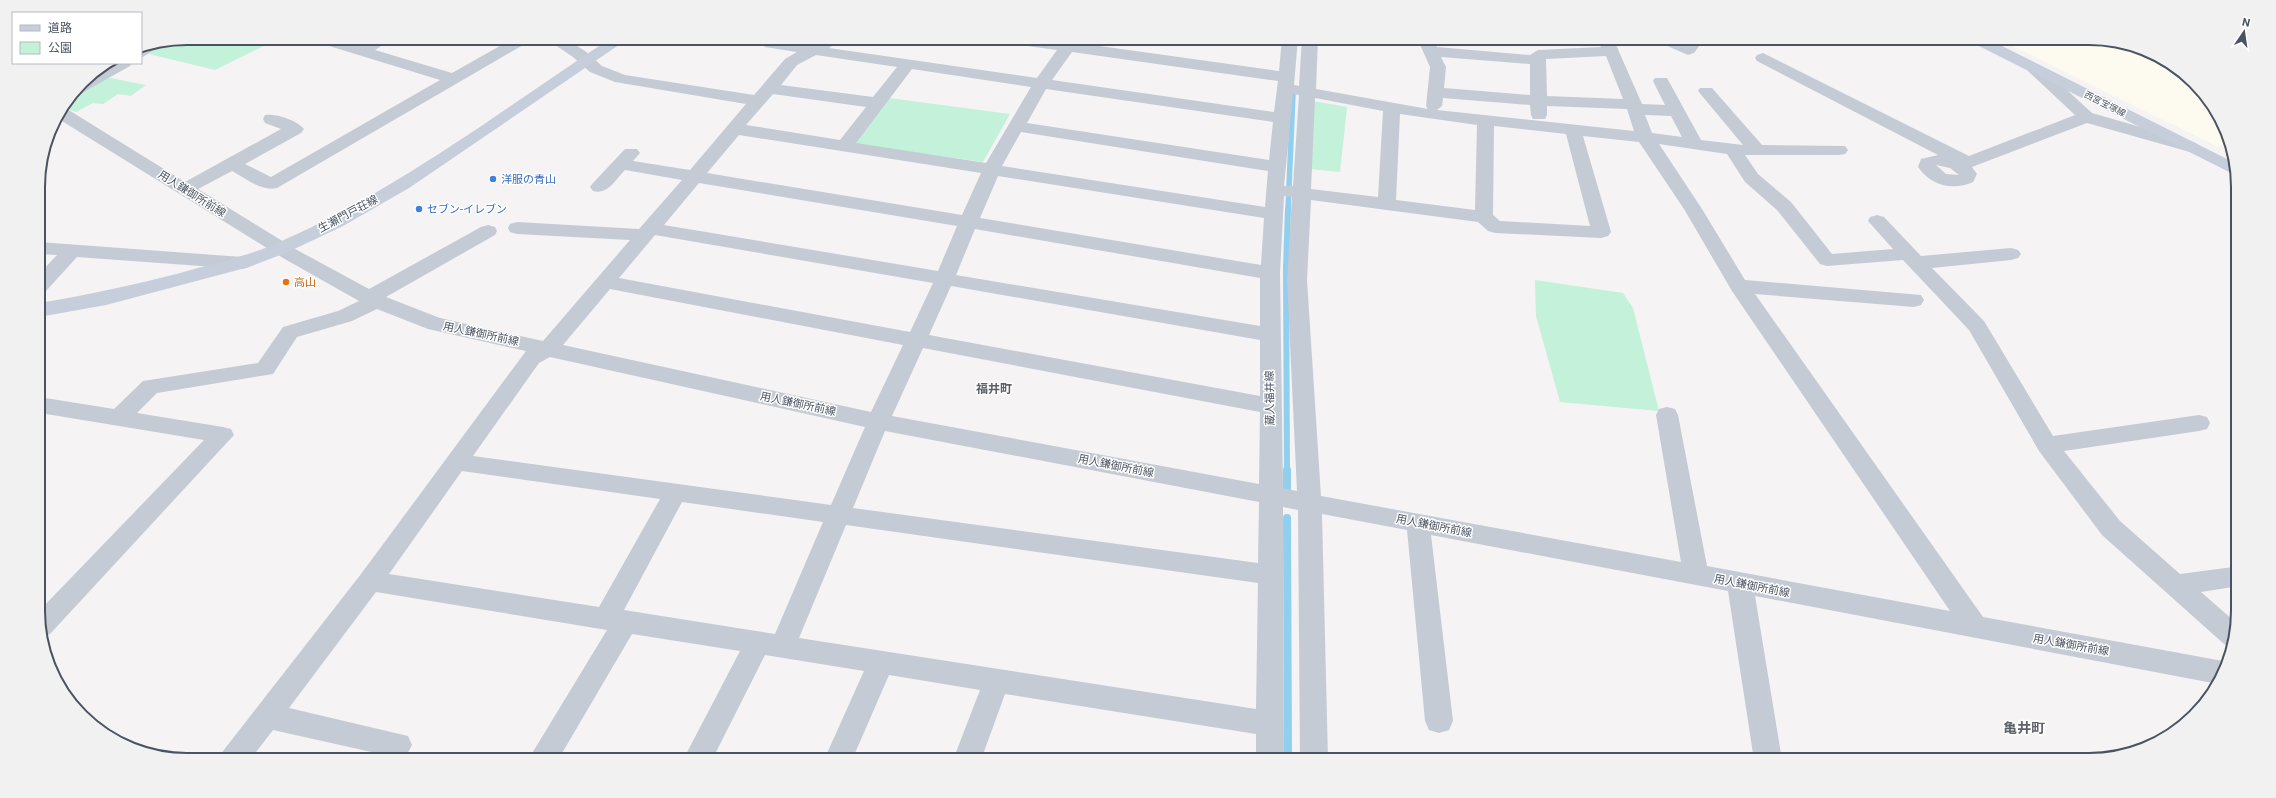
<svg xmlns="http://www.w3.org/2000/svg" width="2276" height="798" font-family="Roboto,'Noto Sans JP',sans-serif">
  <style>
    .commercial { fill: #fdfaef }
    .green { fill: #c3f1da }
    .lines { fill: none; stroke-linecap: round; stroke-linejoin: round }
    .stream-far2 { stroke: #90cfee; stroke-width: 5.5 }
    .stream-far1 { stroke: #90cfee; stroke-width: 6 }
    .stream { stroke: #90cfee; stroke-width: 8 }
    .street { fill: #c4cbd4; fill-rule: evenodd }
    .secondary { fill: #c6cddb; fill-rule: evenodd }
    .shop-dot { fill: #3f7fe0; stroke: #fff; stroke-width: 1.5 }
    .food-dot { fill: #e8710a; stroke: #fff; stroke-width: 1.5 }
    .labels { text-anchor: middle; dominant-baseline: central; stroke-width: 3; stroke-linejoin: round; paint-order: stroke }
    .far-street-label { font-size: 9px; fill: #4a5361; stroke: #fff }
    .shop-label { font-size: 11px; fill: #366cbe; stroke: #fff; text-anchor: start }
    .street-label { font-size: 11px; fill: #4a5361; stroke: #fff }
    .food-label { font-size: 11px; fill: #c56008; stroke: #fff; text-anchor: start }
    .neighbourhood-label { font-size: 12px; font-weight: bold; fill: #5f6268; stroke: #fff }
    .near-neighbourhood-label { font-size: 14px; font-weight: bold; fill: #5f6268; stroke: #fff }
    .rim { fill: none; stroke: #4a5361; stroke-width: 2 }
  </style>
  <rect width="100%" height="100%" fill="#f5f3f3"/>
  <!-- commercial -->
  <path class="commercial" d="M1996,38H2089L2128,43L2164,58L2201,88L2223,121L2230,142L2218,147Z"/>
  <!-- green -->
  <path class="green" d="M187,38H280L215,70L149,54L163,43Z
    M106,77L146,85L131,96L118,94L103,104L93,103L76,112L64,108L70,99Z
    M889,98L1010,114L983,162L853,144Z
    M1313,101L1347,107L1340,172L1309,169Z
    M1535,280L1623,293L1633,308L1659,411L1560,402L1536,316Z"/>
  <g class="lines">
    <!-- stream-far2 -->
    <path class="stream-far2" d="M1288,210L1293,94"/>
    <!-- stream-far1 -->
    <path class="stream-far1" d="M1287,471L1286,268L1288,209"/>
    <!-- stream -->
    <path class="stream" d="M1287,470V488
      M1287,518L1288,760"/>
    <!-- street -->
    <path class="street" d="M310,38H335L359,45L373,38H393L375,50L452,73L514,38H533L530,41L277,188C262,192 245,178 232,171L198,189L297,250L369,289L481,227L488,225L495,227L497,231L495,235L386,297L440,318L543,341L630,240L517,234L510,232L508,228L510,224L517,222L639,229L682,180L625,170C615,180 608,195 593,191L590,187L593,183L625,149H637L640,153L633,161L690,170L746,104L615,82L590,72L573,57L545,38H564L585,51L602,66L625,75L754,95L785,59L797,52L765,47L763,44L766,38H782L780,41L811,45L824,38H844L829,48L1037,78L1057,50L1005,43L1000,41L997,38H1039L1063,41L1066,38H1082L1078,43L1279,71L1282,38H1298L1294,85L1299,86L1302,38H1318L1316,89L1428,109L1426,106L1430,67L1418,40L1420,38H1432L1437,47L1530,55L1538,50L1601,47L1597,38H1613L1642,104L1665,105L1653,81L1655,78H1667L1701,140L1743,145L1698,91L1700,88H1712L1762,145L1845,146L1848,150L1845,154L1839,155H1745L1758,174L1791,202L1832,254L1893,249L1868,221L1870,217L1877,215L1884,217L1921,256L2011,248L2018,250L2021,254L2018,258L2011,260L1932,268L1984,321L2053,436L2199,415L2207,417L2210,423L2207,429L2199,431L2064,451L2120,521L2180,574L2233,567V587L2201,592L2233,620V647L2224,644L2102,535L2039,451L1969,330L1903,260L1827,266L1820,264L1777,210L1745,182L1727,154L1659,144L1702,209L1745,280L1921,295L1924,300L1921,305L1914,307L1755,294L1983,617L2223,661L2227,663L2218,684L1755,596L1782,760H1754L1728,591L1431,535L1453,721L1449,730L1439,733L1429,730L1425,721L1407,530L1322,514L1328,760H1300L1298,510L1283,507L1284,760H1256V734L1005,694L981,760H953L980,690L889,675L852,760H824L864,671L765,655L712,760H683L740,651L632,634L558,760H528L607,630L376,592L289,708L408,736L412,745L404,760H373L376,753L273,730L250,760H219L223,751L361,574L526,351L428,329L377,309L352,321L297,337L273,374L157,393L137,413L223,427L231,429L234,435L50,634L41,637V609L204,440L40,413L39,397L114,409L143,381L258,363L283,327L338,311L359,301L283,258L57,118L63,109H67L185,182L281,129L265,123L263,119L265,115C275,113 297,120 304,129L301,133L245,164L271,177L440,80L313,41ZM1072,52L1278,81L1274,112L1052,80ZM816,55L897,67L873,97L781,85L797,65ZM1606,56L1623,99L1547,96L1546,59ZM1441,57L1530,64V95L1444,88L1446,67ZM912,69L1031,87L986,163L856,143ZM1046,89L1273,122L1269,160L1027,123ZM773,94L866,107L840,140L746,125ZM1293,94L1299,95L1293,186H1284ZM1315,98L1383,111L1378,197L1311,189ZM1443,98L1530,105L1531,115L1533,119H1545L1547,115V106L1627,109L1634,131L1437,110L1442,106ZM1400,114L1477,125L1475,210L1396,200ZM1645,115L1671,116L1682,137L1652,133ZM1494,126L1566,134L1590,226L1500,221L1493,215ZM1021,132L1268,171L1265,207L1002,166ZM739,135L981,173L962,215L707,173ZM1583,136L1639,142L1684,209L1732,291L1950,611L1707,566L1678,415L1675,409L1667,407L1659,409L1656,415L1681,562L1321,496L1307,280L1311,200L1478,222L1488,231L1495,233L1601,238L1608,236L1611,232ZM998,176L1264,218L1261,265L980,218ZM699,183L957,226L938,271L664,225ZM1284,196L1292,197L1287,280L1297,491L1283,488L1280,273ZM975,229L1260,278V326L956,275ZM655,235L933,283L910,332L619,278ZM951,286L1260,340V396L929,335ZM610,289L903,345L871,412L563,345ZM923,348L1260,412L1259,484L892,416ZM550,357L865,427L831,505L473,456L539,363ZM885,431L1259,502L1258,563L853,508ZM462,471L660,499L599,607L389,574ZM682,502L823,522L775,634L624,610ZM846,525L1258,583L1256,709L799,638Z
      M1653,38H1674L1685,43L1689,38H1705L1694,53L1688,55L1656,41Z
      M159,44L158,48L141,58V47Z
      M1763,53L1969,156L2075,115L2029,72L2027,69L2029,66H2041L2092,113L2196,143L2199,147L2196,151L2190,152L2087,123L1972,167L1977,174L1973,182C1953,191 1931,186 1918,167L1921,159L1938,155L1757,61L1755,58L1757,55ZM1936,165L1950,168L1959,175L1946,174Z
      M112,63H132L130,66L82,93L73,94L82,81Z
      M39,242L242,257L249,259L252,263L249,267L242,269L77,257L46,291L39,292V274L57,255L39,254Z"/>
    <!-- secondary -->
    <path class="secondary" d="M611,38H629L409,188L343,226L288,252L249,267L106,305L39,317V303C87,295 133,285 180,273C212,264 244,257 275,244C395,192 502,110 611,38Z
      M1966,38H1986L2235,163V175L1969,41Z"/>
  </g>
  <!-- markers -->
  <g class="shop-dot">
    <circle cx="493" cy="179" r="4"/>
    <circle cx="419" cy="209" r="4"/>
  </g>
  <circle class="food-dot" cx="286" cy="282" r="4"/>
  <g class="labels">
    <!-- far-street labels -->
    <g class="far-street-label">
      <text transform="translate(2105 104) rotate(27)">西宮宝塚線</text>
    </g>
    <!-- shop labels -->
    <g class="shop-label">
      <text x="501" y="179">洋服の青山</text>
      <text x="427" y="209">セブン-イレブン</text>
    </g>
    <!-- street labels -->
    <g class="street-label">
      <text transform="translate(192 194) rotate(32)">用人鎌御所前線</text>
      <text transform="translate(348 214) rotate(-28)">生瀬門戸荘線</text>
      <text transform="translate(481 334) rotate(12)">用人鎌御所前線</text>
      <text transform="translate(1270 398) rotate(-91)">蔵人福井線</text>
      <text transform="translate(798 404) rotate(12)">用人鎌御所前線</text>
      <text transform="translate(1116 466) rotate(11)">用人鎌御所前線</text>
      <text transform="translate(1434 526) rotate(11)">用人鎌御所前線</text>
      <text transform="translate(1752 586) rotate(11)">用人鎌御所前線</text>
      <text transform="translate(2071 645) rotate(10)">用人鎌御所前線</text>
    </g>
    <!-- food labels -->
    <g class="food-label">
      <text x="294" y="282">高山</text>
    </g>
    <!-- neighbourhood labels -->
    <g class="neighbourhood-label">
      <text x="994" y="389">福井町</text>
    </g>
    <!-- near-neighbourhood labels -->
    <g class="near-neighbourhood-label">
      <text x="2024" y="728">亀井町</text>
    </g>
  </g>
  <!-- crop -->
  <path d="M0 0H2276V798H0ZM187 45H2089A142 142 0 0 1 2231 187V611A142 142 0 0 1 2089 753H187A142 142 0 0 1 45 611V187A142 142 0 0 1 187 45Z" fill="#f1f1f2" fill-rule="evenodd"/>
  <path class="rim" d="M187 45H2089A142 142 0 0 1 2231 187V611A142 142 0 0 1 2089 753H187A142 142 0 0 1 45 611V187A142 142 0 0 1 187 45Z"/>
  <!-- legend -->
  <rect x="12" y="12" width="130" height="52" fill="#ffffff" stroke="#b7bac0"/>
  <rect x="20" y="25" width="20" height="6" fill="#c6cddb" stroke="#b7bac0"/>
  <text x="48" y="32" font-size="12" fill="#4a5361">道路</text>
  <rect x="20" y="42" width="20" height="12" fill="#c3f1da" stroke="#b7bac0"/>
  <text x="48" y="52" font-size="12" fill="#4a5361">公園</text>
  <!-- north arrow -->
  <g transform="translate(2244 32) rotate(13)" stroke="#ffffff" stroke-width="3" paint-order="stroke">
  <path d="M0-3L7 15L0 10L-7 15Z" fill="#4a5361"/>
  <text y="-6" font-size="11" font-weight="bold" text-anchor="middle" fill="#4a5361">N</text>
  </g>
</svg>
